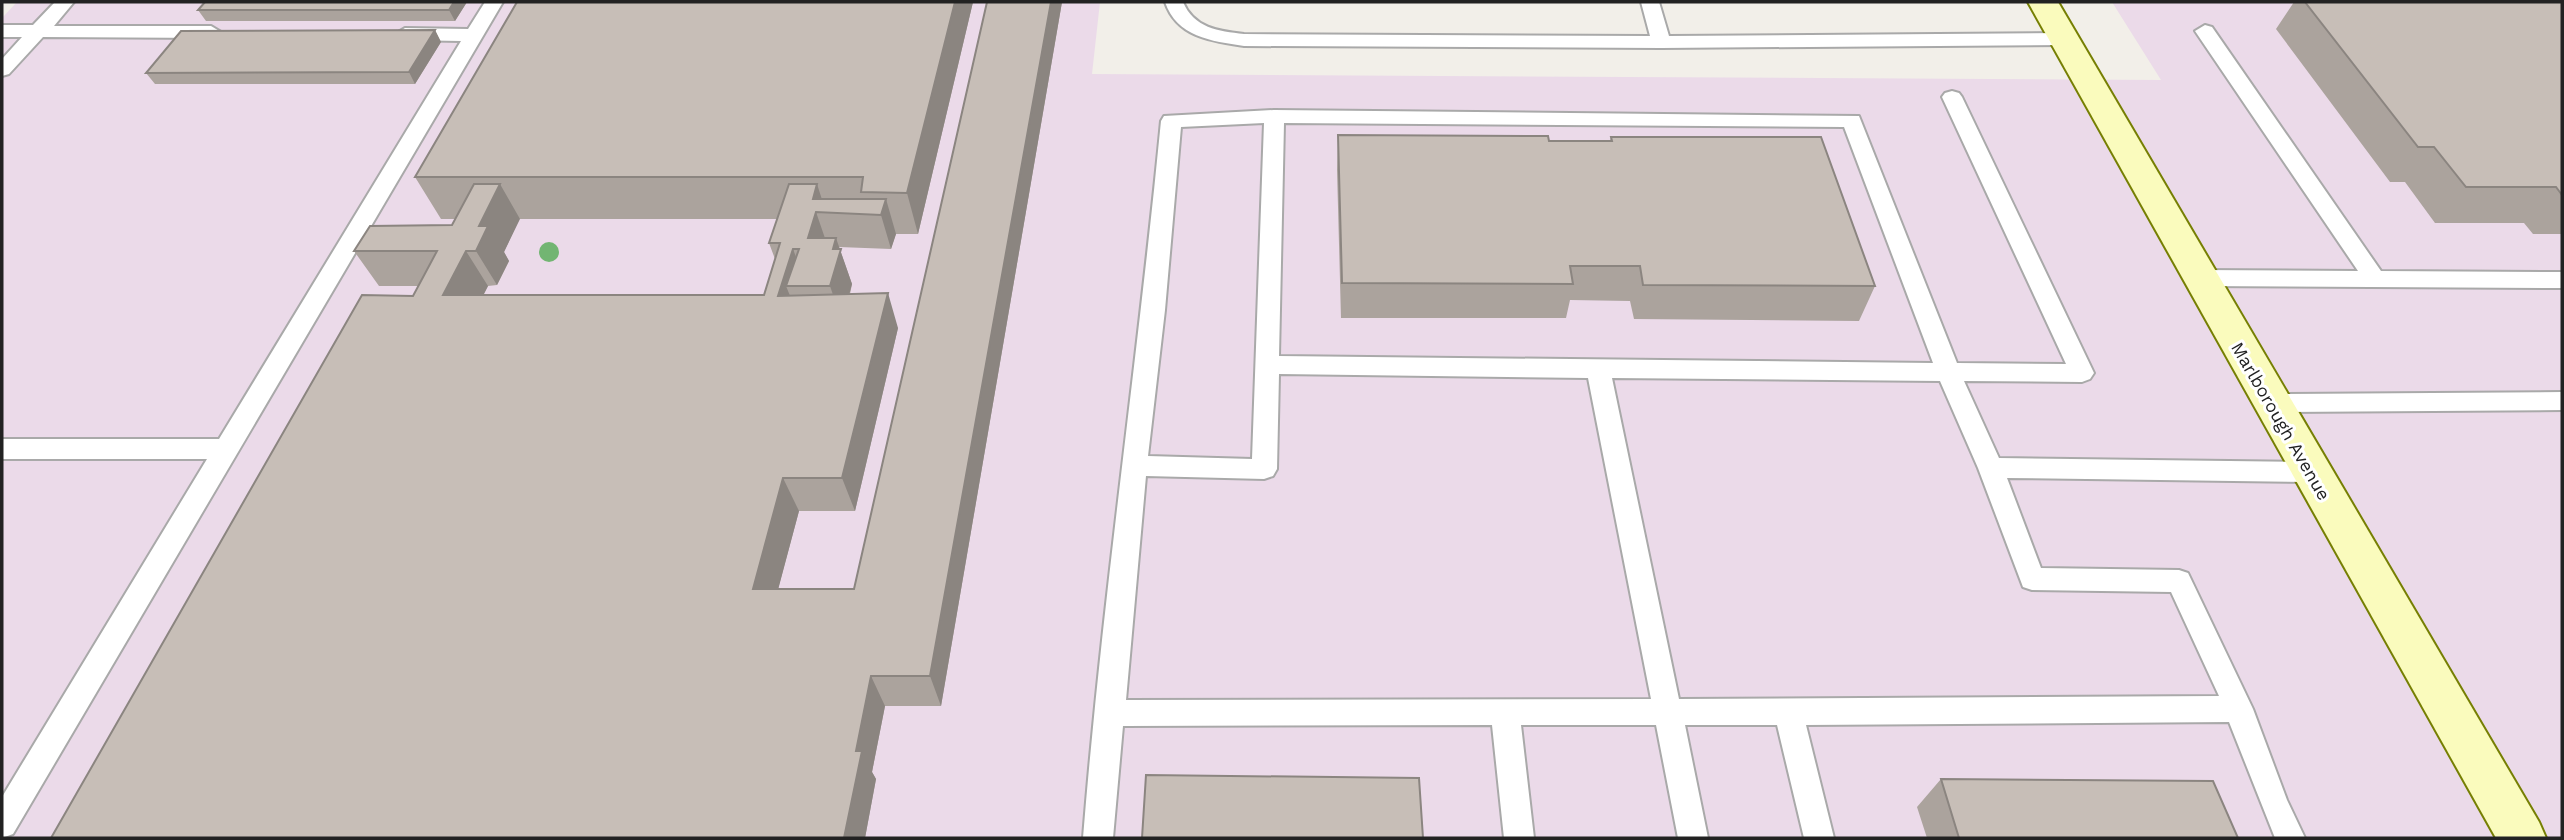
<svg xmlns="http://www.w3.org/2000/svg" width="2564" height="840" font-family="'Work Sans',sans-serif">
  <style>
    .industrial { fill: #ebdae9 }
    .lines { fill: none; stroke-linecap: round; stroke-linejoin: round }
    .lane-casing { stroke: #a9a9a9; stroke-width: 4 }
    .secondary-casing { stroke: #767f03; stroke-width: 4 }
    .lane { fill: #fff; fill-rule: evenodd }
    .secondary { fill: #fafbbd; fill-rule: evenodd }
    .tree { fill: #72b572 }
    .wall { fill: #aba39d; fill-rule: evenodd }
    .shaded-wall { fill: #8b8580 }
    .building { fill: #c7beb7; stroke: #8b8580; stroke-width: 2 }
    .labels { text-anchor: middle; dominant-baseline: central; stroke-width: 6; stroke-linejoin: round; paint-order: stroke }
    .street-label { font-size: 18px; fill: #222; stroke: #fff }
  </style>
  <rect width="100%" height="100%" fill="#f2efe9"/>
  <!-- industrial -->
  <path class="industrial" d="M17,2H1100L1092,74L2161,80L2112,2H2562V838H2V18Z"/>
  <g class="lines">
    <!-- lane casing -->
    <g class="lane-casing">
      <path id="lane" d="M55,2H74L54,26H211L221,32L211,38L43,37L9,74L2,76V59L22,37H2V25H33Z
        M485,2H503L13,834L2,838V797L207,459H2V439H219L461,41L405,40L395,34L405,28L468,29Z
        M1165,2H1183C1194,28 1218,31 1244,34L1650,36L1641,2H1659L1669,36L2064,33L2074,39L2064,45L1661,48L1244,46C1211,41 1177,37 1165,2Z
        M2205,25L2212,27L2381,271L2562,272V288L2199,286L2191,284L2188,278L2191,272L2199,270L2358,271L2195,31Z
        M1952,91L1959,93L1962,97L2094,373L2090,379L2082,382L1964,381L1999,458L2311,462L2320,465L2324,472L2320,479L2311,482L2007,478L2041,568L2179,570L2188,573L2253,709L2287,800L2305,838H2275L2229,722L1806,725L1834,838H1804L1777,725H1685L1708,838H1678L1656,725H1521L1534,838H1504L1492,725L1123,726L1113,838H1083C1102,599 1138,360 1161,121L1164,116L1274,110L1859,116L1957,363L2066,364L1942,97L1945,93ZM1264,123L1252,459L1148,456L1165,310L1181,127ZM1284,123L1844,127L1933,363L1279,356ZM1279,374L1588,378L1651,699L1126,700L1146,476L1264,479L1273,476L1277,469ZM1612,378L1940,381L1978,468L2023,587L2032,590L2171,592L2219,696L1679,699Z
        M2562,392V410L2270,412L2261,410L2258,403L2261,396L2270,394Z"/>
    </g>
    <!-- secondary casing -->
    <g class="secondary-casing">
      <path id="secondary" d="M2028,2H2058L2539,822L2546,838H2496Z"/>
    </g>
    <!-- lane -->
    <use href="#lane" class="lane"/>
    <!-- secondary -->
    <use href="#secondary" class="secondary"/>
  </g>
  <!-- trees -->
  <circle class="tree" cx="549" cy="252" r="10"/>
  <!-- wall -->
  <path class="wall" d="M467,2L455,21H206L198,10Z
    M973,2L918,234H896L891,249L839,247L852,284L850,294L898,328L855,511H799L778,589H854L987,2H1062L941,706H885L872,772L876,779L865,838H51L413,296L418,286H379L354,251L452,225L455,219H441L415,177ZM519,219H777L769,243L775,259L764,295H483L488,286L497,285L509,261L504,252Z
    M2294,2H2562V234H2533L2524,223H2435L2405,182H2390L2276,29Z
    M435,30L441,42L415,84H155L146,73Z
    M1338,135L1549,141H1610L1611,137L1875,286L1859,321L1634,319L1630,301L1570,300L1566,318H1341L1337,170Z
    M1941,779L2238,838H1927L1917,807Z"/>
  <!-- shaded-wall -->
  <path class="shaded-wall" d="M454,2H467L455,21L449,10Z
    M955,2H973L918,234L907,193Z
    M1051,2H1062L941,706L930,676Z
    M435,30L441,42L415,84L409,72Z
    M500,184L520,219L504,252L509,261L497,285L476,251L479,226Z
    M817,184L826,212L813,199Z
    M886,199L896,234L891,249L881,215Z
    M816,212L828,247L808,238Z
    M836,238L852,284L842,321L830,286L833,249Z
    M793,249L806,284L786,286L797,313L778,296Z
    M466,251L488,286L466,330L443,295Z
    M888,293L898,328L855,511L842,478Z
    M783,478L799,511L770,620L753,589Z
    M871,676L885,706L872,772L876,779L865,838H844L856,751Z"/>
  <!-- building -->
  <path class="building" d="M205,2H454L449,10H198Z
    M517,2H955L907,193L861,192L863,177H415Z
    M987,2H1051L930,676H871L856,751H862L844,838H51L362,295L413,296L437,251H354L370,226L452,225L474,184H500L479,226H488L476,251H466L443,295H764L780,243H769L789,184H817L813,199H886L881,215L816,212L808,238H836L833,249H841L830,286H786L799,249H793L778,296L888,293L842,478H783L753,589H854Z
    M2305,2H2562V195L2556,187H2466L2434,147H2418Z
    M435,30L409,72L146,73L181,31Z
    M1338,135L1548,136L1549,141H1612L1611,137H1821L1875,286L1643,285L1640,266H1570L1573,284L1342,283Z
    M1146,775L1419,778L1423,838H1142Z
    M1941,779L2213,781L2238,838H1959Z"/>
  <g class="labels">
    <!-- street labels -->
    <g class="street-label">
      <text transform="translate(2281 421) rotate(60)">Marlborough Avenue</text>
    </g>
  </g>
  <!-- border -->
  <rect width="2564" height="840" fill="none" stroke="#222222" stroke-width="7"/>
</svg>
